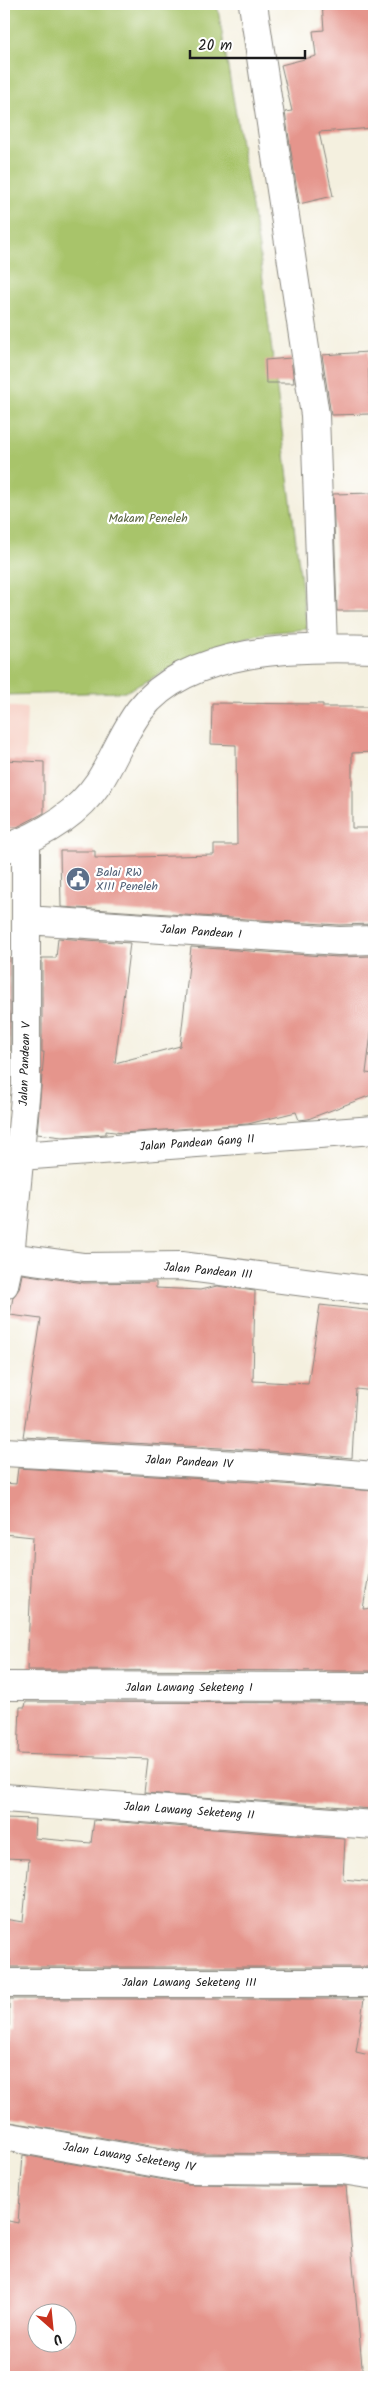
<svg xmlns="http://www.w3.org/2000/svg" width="378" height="2381" font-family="Kalam,sans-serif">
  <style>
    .built { fill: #f7d1c6 }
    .green { fill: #a8c46a; stroke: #627043 }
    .building { fill: #e5958c; fill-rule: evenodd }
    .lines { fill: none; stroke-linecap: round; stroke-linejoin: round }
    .minor-casing { stroke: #88867e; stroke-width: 30 }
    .minor { stroke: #fff; stroke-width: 28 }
    .labels { text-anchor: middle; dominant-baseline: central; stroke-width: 4.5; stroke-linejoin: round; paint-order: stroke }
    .park-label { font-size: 12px; fill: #545f3b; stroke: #fff }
    .service-label { font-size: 12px; fill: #4e5e75; stroke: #fff; text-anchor: start }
    .street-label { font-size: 12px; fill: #1c1c1c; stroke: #fff }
  </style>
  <rect width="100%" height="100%" fill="#fff"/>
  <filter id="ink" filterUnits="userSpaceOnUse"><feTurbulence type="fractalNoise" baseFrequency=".02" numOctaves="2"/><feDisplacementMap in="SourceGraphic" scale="10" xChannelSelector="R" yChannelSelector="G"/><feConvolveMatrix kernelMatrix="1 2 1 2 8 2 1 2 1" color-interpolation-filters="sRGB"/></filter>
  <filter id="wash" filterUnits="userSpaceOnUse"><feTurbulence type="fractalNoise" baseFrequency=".0096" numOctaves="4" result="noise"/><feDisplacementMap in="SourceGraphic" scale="20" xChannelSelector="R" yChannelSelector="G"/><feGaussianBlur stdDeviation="1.12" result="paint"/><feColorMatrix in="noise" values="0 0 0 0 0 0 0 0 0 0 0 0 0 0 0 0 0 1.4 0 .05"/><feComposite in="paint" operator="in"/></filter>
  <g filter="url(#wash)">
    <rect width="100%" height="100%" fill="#f4f0df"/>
    <!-- built -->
    <path class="built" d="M4,706L27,708L25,758L49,759L46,830H4Z"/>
    <!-- green -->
    <path class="green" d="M4,4H217L259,248L307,629L266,633L207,650L125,692L4,695Z"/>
    <g id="blocks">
      <!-- building -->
      <path class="building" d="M322,4H374V80H372L374,128L319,132L333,196L299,204L285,112L292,111L281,65L316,56L313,31L324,30Z
        M368,352L370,414L331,415L322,355Z
        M291,358L294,383H266L265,360Z
        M374,493V611H337L333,494Z
        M212,703L323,704V707H374V752L352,753V828H374V924L339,925L61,907L60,851H95V858L214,855V845H237L236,745L211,744Z
        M4,760L44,762V813L17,827H4Z
        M58,938L130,943L115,1063L180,1046L191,947L338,957L374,956V1010L366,1073L374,1074V1094L308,1119L299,1120L296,1112L248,1124L123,1133L106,1131V1134L62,1137L37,1134L44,1052H42V958H56Z
        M7,957H10V1051H5Z
        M22,1274L84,1283L156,1282V1288L200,1290L217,1286L255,1291L253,1381L308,1384L320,1305L374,1311V1391L356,1389L352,1458L257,1450L23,1437L41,1319L10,1315L13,1297L19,1289Z
        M18,1468L255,1482L374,1491V1544L363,1609L374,1608V1671L27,1670L33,1537L4,1534V1483L16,1484Z
        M26,1702L374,1703L373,1809L144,1793L148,1759L18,1754L20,1707H25Z
        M4,1818L35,1819L34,1838L91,1843L94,1820L345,1839L343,1879L374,1882V1967H10V1959L4,1958V1919L23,1922L29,1859L4,1858Z
        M9,1999H364L356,2052L374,2056V2159L342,2154L192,2153L4,2121V2054L6,2028H9Z
        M23,2155L188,2184L346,2186L363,2377H4V2220L18,2223ZM38,2314H68V2344H38Z"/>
    </g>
  </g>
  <g filter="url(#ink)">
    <use href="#blocks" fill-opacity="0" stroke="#88867e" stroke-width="1"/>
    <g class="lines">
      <!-- minor casing -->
      <g class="minor-casing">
        <path id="minor" d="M253,4L315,415L323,647
          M4,849C40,836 77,815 99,782C114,759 123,732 140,710C188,647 302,646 374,649
          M27,920L339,941L374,940
          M20,1156L374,1130
          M10,1257L84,1267L181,1266L374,1291
          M4,1285L10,1257L26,1087V841
          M4,1452L256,1466L374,1476
          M4,1686L374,1687
          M4,1798L374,1825
          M4,1983H374
          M4,2136L191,2169L342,2170L374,2175"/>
      </g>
      <!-- minor -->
      <use href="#minor" class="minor"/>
    </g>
  </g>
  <!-- icons -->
  <defs>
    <g id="civic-disc" transform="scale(1.25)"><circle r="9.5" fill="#5c6f8a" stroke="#fff"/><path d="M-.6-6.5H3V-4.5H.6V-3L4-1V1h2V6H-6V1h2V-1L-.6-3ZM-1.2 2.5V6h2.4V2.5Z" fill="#fff"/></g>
  </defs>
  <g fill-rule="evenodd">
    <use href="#civic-disc" x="78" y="879"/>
  </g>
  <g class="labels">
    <!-- park labels -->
    <g class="park-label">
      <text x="148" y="518">Makam Peneleh</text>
    </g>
    <!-- service labels -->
    <g class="service-label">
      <text x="96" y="872">Balai RW<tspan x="96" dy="14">XIII Peneleh</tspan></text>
    </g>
    <!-- street labels -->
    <g class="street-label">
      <text transform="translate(201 932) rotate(4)">Jalan Pandean I</text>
      <text transform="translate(25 1064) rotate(-88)">Jalan Pandean V</text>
      <text transform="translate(197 1143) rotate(-4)">Jalan Pandean Gang II</text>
      <text transform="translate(208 1271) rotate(5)">Jalan Pandean III</text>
      <text transform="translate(189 1462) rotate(3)">Jalan Pandean IV</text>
      <text x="189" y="1687">Jalan Lawang Seketeng I</text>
      <text transform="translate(189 1811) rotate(4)">Jalan Lawang Seketeng II</text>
      <text x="189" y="1982">Jalan Lawang Seketeng III</text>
      <text transform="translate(129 2157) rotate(9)">Jalan Lawang Seketeng IV</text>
    </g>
  </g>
  <!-- margin -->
  <rect width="378" height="2381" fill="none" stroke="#fff" stroke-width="20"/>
  <!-- north arrow -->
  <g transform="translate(52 2328) rotate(153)"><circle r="24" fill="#ffffff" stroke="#a4a4a4"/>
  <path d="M0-4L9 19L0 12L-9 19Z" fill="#c8321e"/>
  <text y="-8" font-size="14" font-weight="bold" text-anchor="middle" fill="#1c1c1c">U</text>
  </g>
  <!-- scale -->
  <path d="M190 50v8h115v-8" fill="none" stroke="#1c1c1c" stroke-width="2.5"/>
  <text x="198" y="50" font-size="15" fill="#1c1c1c" stroke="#ffffff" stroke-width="4" paint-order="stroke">20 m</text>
</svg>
